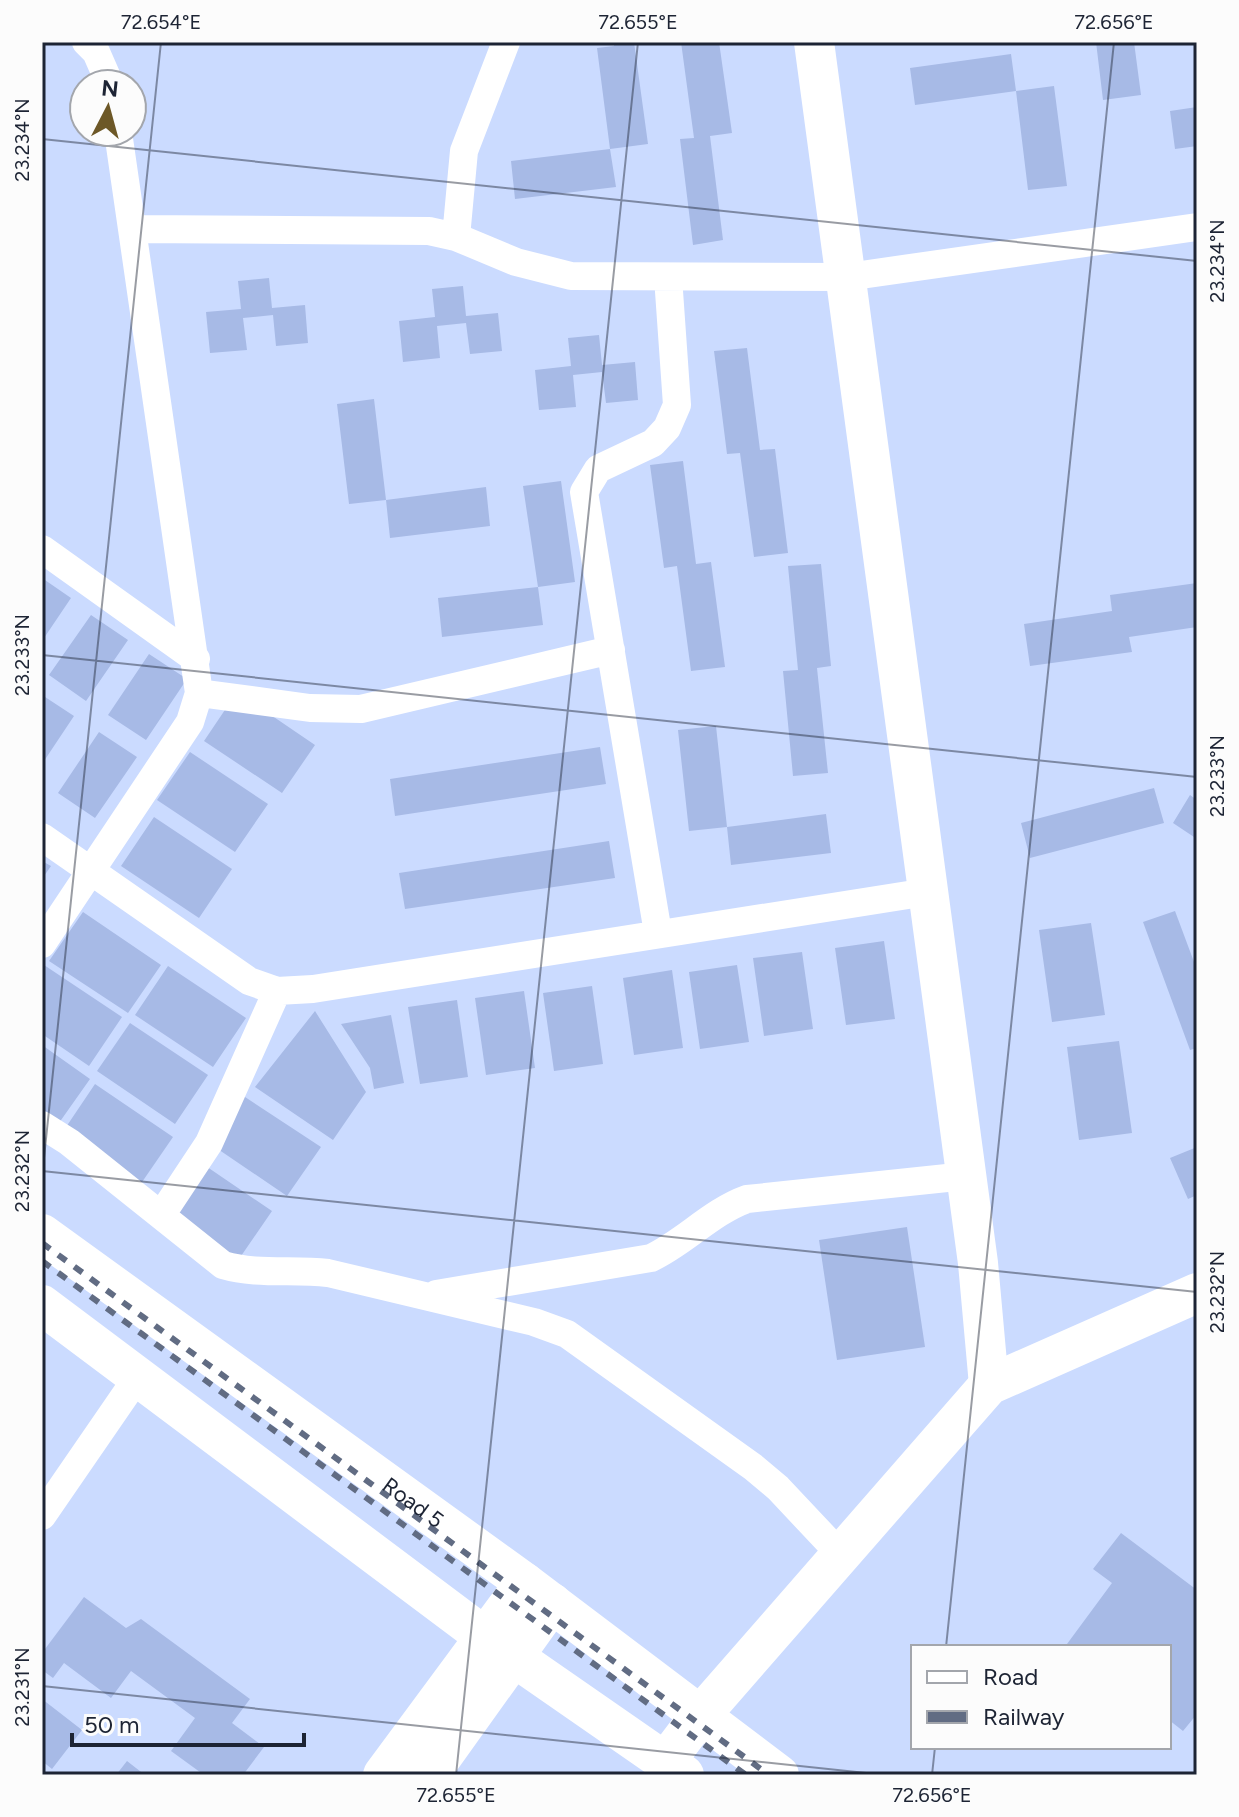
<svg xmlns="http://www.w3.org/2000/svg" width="1239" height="1817" font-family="Figtree,sans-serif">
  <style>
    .building { fill: #a7bae6 }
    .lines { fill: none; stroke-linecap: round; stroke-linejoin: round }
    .street { stroke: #fff; stroke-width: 28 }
    .secondary { stroke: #fff; stroke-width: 40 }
    .rail { stroke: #616c83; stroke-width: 6; stroke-dasharray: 10 10; stroke-linecap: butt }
    .ticks { fill: none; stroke: #1d2434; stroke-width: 2; stroke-opacity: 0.45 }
    .labels { text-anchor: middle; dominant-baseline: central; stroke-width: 6; stroke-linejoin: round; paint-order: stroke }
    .street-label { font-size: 22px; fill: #1d2434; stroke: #fcfcfc }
    .neatline { fill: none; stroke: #1d2434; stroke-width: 3 }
    .ticks-label { font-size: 20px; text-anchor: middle; fill: #1d2434 }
  </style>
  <rect width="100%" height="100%" fill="#cbdbff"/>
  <!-- building -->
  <path class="building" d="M614,42H634L648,144L610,149L597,48L614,46Z
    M681,42H719L732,133L710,136L723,240L693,245L680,139L694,138Z
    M1096,42H1134L1141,95L1103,100Z
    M1011,54L1016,91L1054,86L1067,186L1028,190L1016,91L915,105L910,68Z
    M1197,107V146L1175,149L1170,111Z
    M610,149L616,187L515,199L511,161Z
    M269,278L272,308L305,305L308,343L276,346L273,315L243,318L247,350L210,353L206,312L241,309L238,281Z
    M463,286L466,316L498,313L502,351L470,354L466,323L437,326L440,358L403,362L399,321L435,317L432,289Z
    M599,335L602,365L635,362L638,400L606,403L602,372L573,375L576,407L539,410L535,370L571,366L568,338Z
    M747,348L760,450L775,449L788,553L754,557L740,453L727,454L714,351Z
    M374,399L386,500L349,504L337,404Z
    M683,461L696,564L711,562L725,667L691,671L677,566L664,568L650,465Z
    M561,481L575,582L538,587L523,486Z
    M486,487L490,526L390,538L386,500Z
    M821,564L831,666L817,668L828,773L793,776L783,671L798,670L788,566Z
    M42,578L71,598L42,641Z
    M1197,583V627L1129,637L1132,652L1030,666L1024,624L1112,611L1110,595Z
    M538,587L543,625L442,637L438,598Z
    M91,615L128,640L86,701L49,675Z
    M149,654L187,679L146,740L108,715Z
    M237,692L315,745L282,793L204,741Z
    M42,695L74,716L42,764Z
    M716,726L727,827L689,831L678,730Z
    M99,732L137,757L95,818L58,793Z
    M600,747L606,784L395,816L390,779Z
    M190,752L268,804L235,852L157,800Z
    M1154,788L1164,823L1030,858L1021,823Z
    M1190,795L1197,800V839L1173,823Z
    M826,814L831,853L731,865L727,827Z
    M154,817L232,869L199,918L121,866Z
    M609,841L615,878L405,909L399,873Z
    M42,861L51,866L42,879Z
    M1175,911L1197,970V1048L1190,1050L1143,922Z
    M83,912L161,965L128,1013L49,961Z
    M1091,923L1105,1015L1052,1022L1039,930Z
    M884,941L895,1019L846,1025L835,948Z
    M802,952L813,1029L764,1036L753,958Z
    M44,965L122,1017L89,1066L42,1034Z
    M737,965L749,1042L700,1049L689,972Z
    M168,966L246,1018L213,1067L135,1015Z
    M672,970L683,1048L634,1055L623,978Z
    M592,986L603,1064L554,1071L543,993Z
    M524,991L535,1068L486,1075L475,998Z
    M457,1000L468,1077L420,1084L408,1007Z
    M315,1011L366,1092L333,1140L255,1087Z
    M391,1015L404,1083L374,1089L370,1068L341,1024Z
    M130,1023L208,1075L175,1124L97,1071Z
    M1119,1041L1132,1133L1079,1140L1067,1047Z
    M42,1045L90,1079L54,1130L42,1121Z
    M95,1084L173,1137L140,1185L62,1133Z
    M242,1095L321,1147L287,1196L209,1143Z
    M1197,1147V1195L1188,1199L1170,1158Z
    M194,1158L272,1211L239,1259L161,1207Z
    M907,1227L925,1347L837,1360L819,1240Z
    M1121,1533L1197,1590V1714L1183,1731L1169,1720V1647H1071L1067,1644L1112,1583L1093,1569Z
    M84,1597L126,1628L141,1619L250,1699L232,1723L264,1747L243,1775H204L171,1751L195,1718L131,1671L111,1698L64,1663L53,1678L42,1670V1653Z
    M42,1699L82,1730L52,1769L42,1761Z
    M127,1761L145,1775H116Z"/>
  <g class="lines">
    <!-- street -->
    <path class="street" d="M86,42L96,52L110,84
      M133,229L429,231L456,237L516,262L571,276L847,277L1197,227
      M456,237L464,151L506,42
      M42,549L196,659
      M199,693L310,708L361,709L611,650
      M42,837L249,981L277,991L313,989L927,892
      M658,933L584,492L598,469L653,443L667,428L677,405L668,277
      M42,944L190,722L199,693L118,132
      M42,1125L69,1142L223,1265C257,1275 292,1269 328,1273L534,1322L567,1334L753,1467L778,1488L841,1555
      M162,1214L209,1143L277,991
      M436,1294L651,1258C685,1242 711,1212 747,1199L966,1176
      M42,1516L139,1375"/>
    <!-- secondary -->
    <g class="secondary">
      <path d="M814,42L978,1263L989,1385"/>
      <path id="s1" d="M42,1234L525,1583L779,1775"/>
      <path d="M42,1305L485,1637L684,1775"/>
      <path d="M665,1762L699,1717L989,1385L1197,1293"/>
      <path d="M383,1775L525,1583"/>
      <path d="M429,1775L552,1603"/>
    </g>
    <!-- rail -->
    <path class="rail" d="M42,1243L769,1775
      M42,1261L746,1775"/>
  </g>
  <!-- ticks -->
  <path class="ticks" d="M42,139L1197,261M42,655L1197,777M42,1171L1197,1292M42,1177L161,42M946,1647L1114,42M42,1686L885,1775M456,1775L638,42M932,1775L935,1747"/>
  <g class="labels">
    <!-- street labels -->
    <g class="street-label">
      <text stroke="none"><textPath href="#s1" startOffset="458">Road 5</textPath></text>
    </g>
  </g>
  <!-- border -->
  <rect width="1239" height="1817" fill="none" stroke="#fcfcfc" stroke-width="88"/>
  <!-- legend -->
  <rect x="911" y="1645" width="260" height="104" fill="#fcfcfc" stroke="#a3a6ac" stroke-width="2"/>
  <rect x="927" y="1671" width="40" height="12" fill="#ffffff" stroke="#a3a6ac" stroke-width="2"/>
  <text x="983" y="1685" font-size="24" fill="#1d2434">Road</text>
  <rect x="927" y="1711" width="40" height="12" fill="#616c83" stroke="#a3a6ac" stroke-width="2"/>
  <text x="983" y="1725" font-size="24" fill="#1d2434">Railway</text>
  <!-- north arrow -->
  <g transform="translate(108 108) rotate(6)"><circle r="38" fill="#fcfcfc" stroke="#a3a6ac" stroke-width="2"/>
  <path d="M0-6L14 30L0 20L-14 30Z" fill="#6d5827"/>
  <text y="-12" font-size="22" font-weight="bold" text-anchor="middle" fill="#1d2434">N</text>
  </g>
  <!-- scale -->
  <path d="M72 1733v12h232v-12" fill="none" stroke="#1d2434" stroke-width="4"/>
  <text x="84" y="1733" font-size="24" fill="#1d2434" stroke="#fcfcfc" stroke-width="6" paint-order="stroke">50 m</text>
  <rect x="44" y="44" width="1151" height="1729" class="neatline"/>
  <g class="ticks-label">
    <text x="161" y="29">72.654°E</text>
    <text x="638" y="29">72.655°E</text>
    <text x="1114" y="29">72.656°E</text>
    <text transform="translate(22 140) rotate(-90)" y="7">23.234°N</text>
    <text transform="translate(1217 261) rotate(-90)" y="7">23.234°N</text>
    <text transform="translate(22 655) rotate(-90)" y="7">23.233°N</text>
    <text transform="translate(1217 776) rotate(-90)" y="7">23.233°N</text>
    <text transform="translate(22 1171) rotate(-90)" y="7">23.232°N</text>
    <text transform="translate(1217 1292) rotate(-90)" y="7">23.232°N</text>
    <text transform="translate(22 1687) rotate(-90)" y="7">23.231°N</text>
    <text x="456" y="1802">72.655°E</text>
    <text x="932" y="1802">72.656°E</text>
  </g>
</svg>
